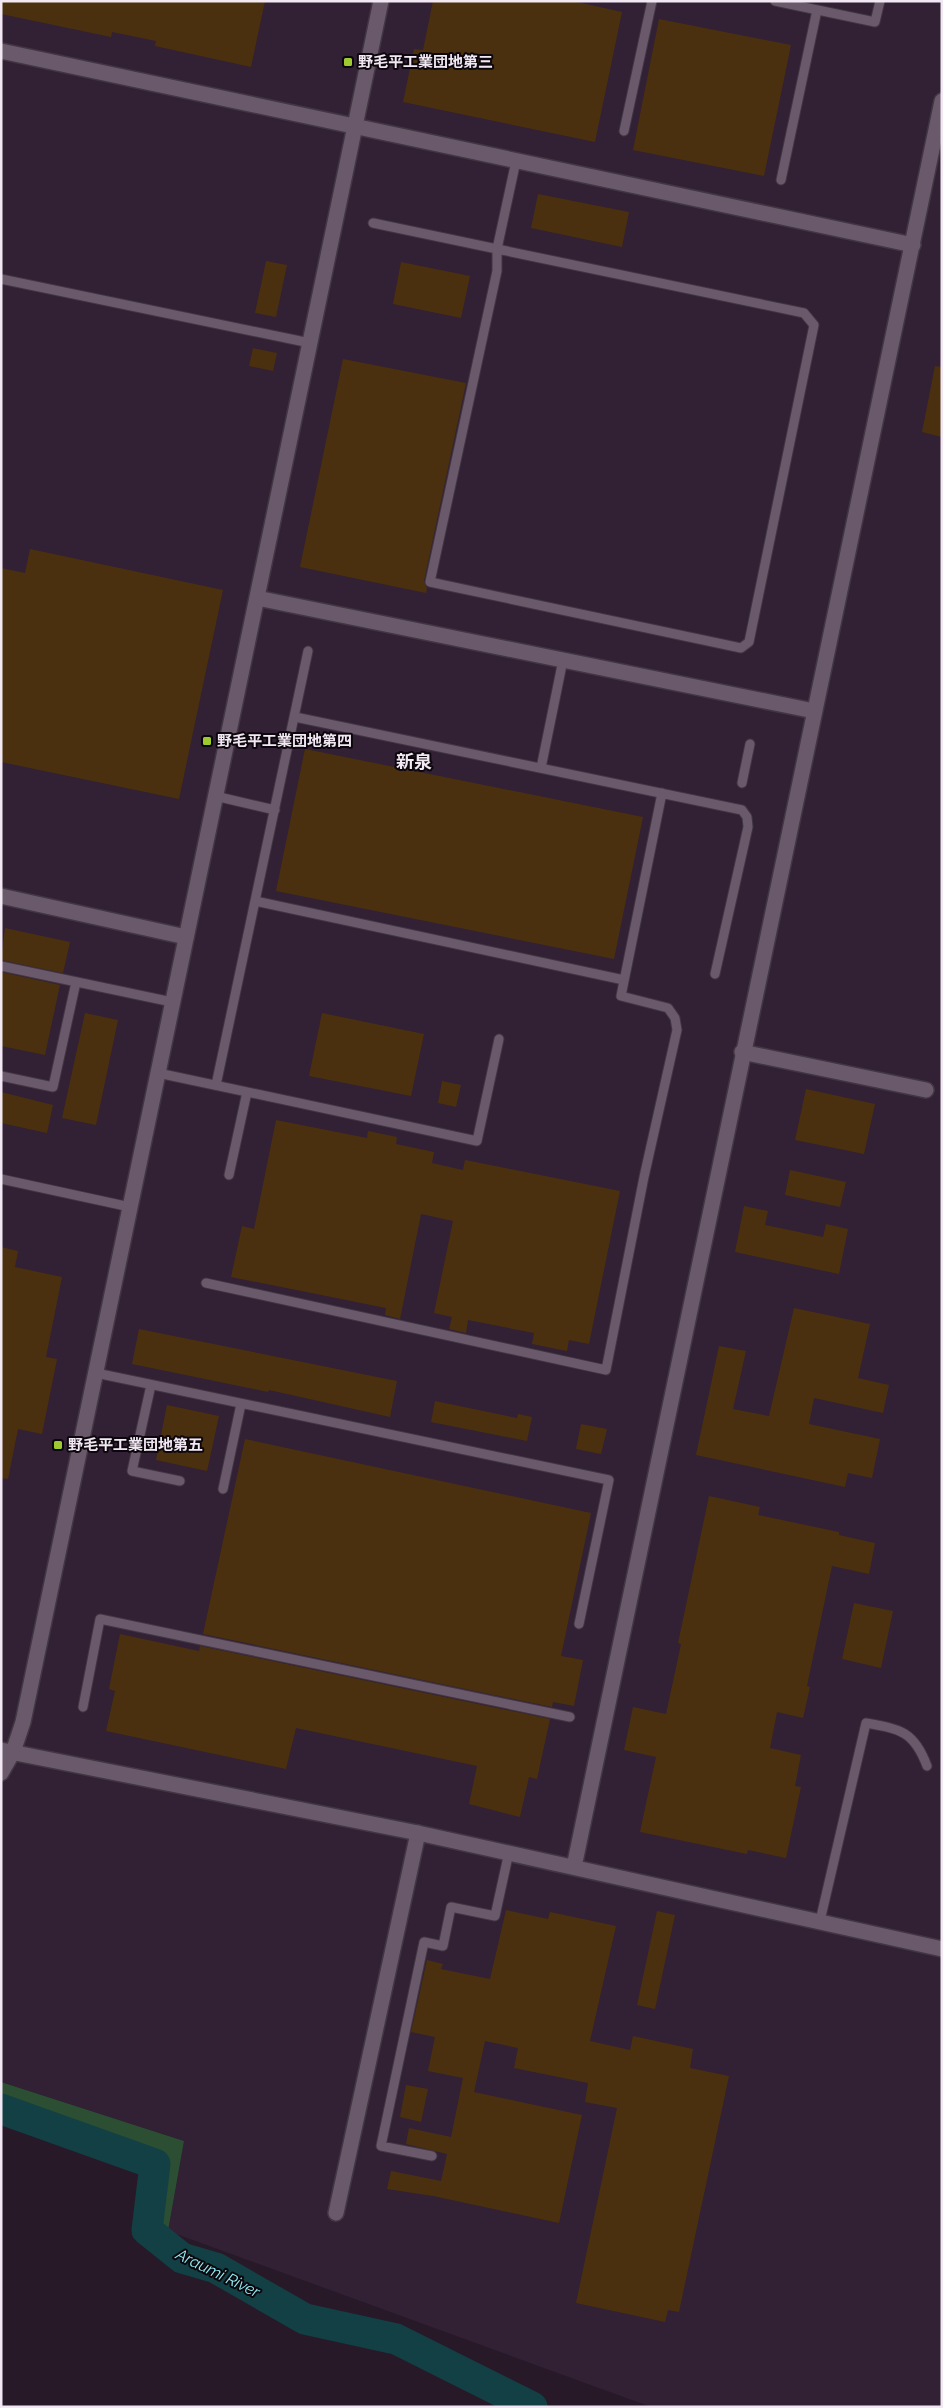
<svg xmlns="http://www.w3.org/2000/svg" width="943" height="2408" font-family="Raleway,'Noto Sans JP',sans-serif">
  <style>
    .built { fill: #322034 }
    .forest { fill: #2c4f34 }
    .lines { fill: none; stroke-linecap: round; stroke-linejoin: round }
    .river { stroke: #134044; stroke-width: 31 }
    .building { fill: #4b300f }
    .lane-casing { stroke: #423643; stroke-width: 11 }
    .street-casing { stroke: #423643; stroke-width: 18 }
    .secondary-casing { stroke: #423643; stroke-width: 18 }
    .lane { stroke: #6a596b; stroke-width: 9 }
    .street { stroke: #6a596b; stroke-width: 15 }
    .secondary { stroke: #6a596b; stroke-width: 15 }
    .poi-dot { fill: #9eca2f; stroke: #0c070d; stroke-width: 2 }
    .labels { text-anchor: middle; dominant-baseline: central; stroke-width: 4; stroke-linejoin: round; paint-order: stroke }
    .poi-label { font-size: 15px; font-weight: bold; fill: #f2e8f3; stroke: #0c070d; text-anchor: start }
    .water-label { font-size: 16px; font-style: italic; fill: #92f1fa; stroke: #0c070d }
    .quarter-label { font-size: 18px; font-weight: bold; fill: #f2e8f3; stroke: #0c070d }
  </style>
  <rect width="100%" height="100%" fill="#271928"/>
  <!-- built -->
  <path class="built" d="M1,1H942V2407H651L168,2231L184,2141L1,2082Z"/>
  <!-- forest -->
  <path class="forest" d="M1,2082L184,2141L168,2231L155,2225L161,2159L1,2104Z"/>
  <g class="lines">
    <!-- river -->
    <path class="river" d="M1,2109L155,2164L147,2230L182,2258L216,2268L305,2319L396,2339L532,2407"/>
  </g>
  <!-- building -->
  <path class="building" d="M1,1H265L251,67L155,46L156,41L112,32L111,37L1,14Z
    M433,1H573L622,12L595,142L403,102L414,49L423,50Z
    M659,19L791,45L764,176L633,150Z
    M538,194L629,212L622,247L531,228Z
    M266,261L287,265L276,317L255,313Z
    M401,262L470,276L461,318L393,304Z
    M253,348L277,353L273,371L249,366Z
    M343,359L466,383L424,581L427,588L426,593L300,567Z
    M935,366L942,367V437L922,432Z
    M30,549L223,590L179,799L1,762V568L25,573Z
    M305,749L643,817L614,959L276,891Z
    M5,928L70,942L63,973L1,960Z
    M1,972L60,985L45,1055L1,1046Z
    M85,1013L118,1020L96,1125L62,1118Z
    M322,1013L424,1034L411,1096L309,1076Z
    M442,1081L461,1085L456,1107L438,1103Z
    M806,1089L875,1104L864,1154L795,1140Z
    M1,1092L53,1105L47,1133L1,1123Z
    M276,1120L367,1138L368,1131L397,1137L396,1144L434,1152L432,1163L463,1170L465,1160L620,1191L589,1344L569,1340L567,1351L532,1344L534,1333L468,1320L466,1333L449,1329L452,1317L434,1313L453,1221L421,1214L400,1319L385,1315L386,1308L231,1277L242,1226L254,1229Z
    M790,1170L846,1182L840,1207L785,1195Z
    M744,1206L768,1211L765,1225L823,1237L826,1224L848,1229L839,1274L735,1252Z
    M1,1247L18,1251L15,1267L62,1277L46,1357L57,1359L42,1434L18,1429L8,1479L1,1478Z
    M794,1308L870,1324L858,1378L889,1385L883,1413L814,1398L809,1424L880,1439L872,1478L848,1473L845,1487L696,1455L719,1346L746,1351L733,1409L769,1416Z
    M139,1329L397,1381L390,1417L269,1390L268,1392L132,1364Z
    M435,1401L517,1418L518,1414L532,1417L527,1441L431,1422Z
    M167,1405L219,1416L207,1471L156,1460Z
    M581,1424L607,1429L601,1454L576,1449Z
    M245,1439L591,1513L561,1656L583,1660L574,1706L553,1702L552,1707L203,1634Z
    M709,1496L760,1507L758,1515L839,1532V1535L875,1543L869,1574L832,1566L807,1686L810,1687L803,1718L777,1712L770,1748L801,1755L795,1786L801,1787L786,1858L748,1850L747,1854L640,1832L656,1757L624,1750L633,1707L666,1714L681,1644L678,1643Z
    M854,1603L893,1611L881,1668L842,1659Z
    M120,1634L199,1651L200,1646L550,1719L537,1779L529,1777L520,1817L469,1804L477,1766L296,1728L286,1769L106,1731L115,1691L109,1689Z
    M506,1910L548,1919L550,1912L616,1926L590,2041L630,2050L633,2036L693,2049L690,2068L729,2076L679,2312L668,2310L665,2322L576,2303L617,2108L585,2102L588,2083L514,2068L518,2048L485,2041L474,2092L582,2115L559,2223L433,2196L387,2189L391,2171L441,2181L447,2154L406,2144L409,2128L451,2137L463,2078L428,2071L435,2037L411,2032L427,1960L443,1964L441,1969L490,1979Z
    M657,1911L675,1915L655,2009L637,2005Z
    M406,2085L428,2089L421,2122L400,2117Z"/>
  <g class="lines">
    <!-- lane casing -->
    <g class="lane-casing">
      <path id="lane" d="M775,1L875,22L880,1
        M624,131L652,1
        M781,180L817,10
        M373,223L497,249L804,313L814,325L749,642L741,648L430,582L497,271V249L516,161
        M1,279L310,343
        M295,717L742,810L747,817L748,827L715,974
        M541,768L563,660
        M742,783L750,744
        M215,796L275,810
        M255,901L624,980
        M1,966L172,1002
        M158,1073L477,1141L499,1039
        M1,1076L53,1087L76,982
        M216,1085L308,651
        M229,1175L247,1092
        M1,1179L130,1207
        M206,1283L606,1370L644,1177L677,1030L675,1018L668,1008L621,996L662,793
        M96,1373L609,1480L579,1624
        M151,1385L132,1471L180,1481
        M223,1489L241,1404
        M83,1707L100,1619L570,1717
        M820,1921L866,1723C900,1729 914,1731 927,1766
        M432,2156L381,2146L424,1942L443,1946L451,1907L495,1916L509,1852"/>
    </g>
    <!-- street casing -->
    <g class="street-casing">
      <path id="street" d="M1,51L913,245
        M1,896L186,937
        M742,1052L926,1090
        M336,2213L418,1833"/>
    </g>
    <!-- secondary casing -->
    <g class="secondary-casing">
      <path id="secondary" d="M257,598L814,711
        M1,1750L418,1833L942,1949
        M1,1773L13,1752L23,1722L381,1
        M574,1867L942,101"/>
    </g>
    <!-- lane -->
    <use href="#lane" class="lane"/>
    <!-- street -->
    <use href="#street" class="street"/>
    <!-- secondary -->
    <use href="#secondary" class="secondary"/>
  </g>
  <!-- markers -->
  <g class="poi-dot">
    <rect x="343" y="57" width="10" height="10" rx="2.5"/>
    <rect x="202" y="736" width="10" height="10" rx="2.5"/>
    <rect x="53" y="1440" width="10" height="10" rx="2.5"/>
  </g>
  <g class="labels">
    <!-- poi labels -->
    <g class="poi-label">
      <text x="358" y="62">野毛平工業団地第三</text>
      <text x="217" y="741">野毛平工業団地第四</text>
      <text x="68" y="1445">野毛平工業団地第五</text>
    </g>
    <!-- water labels -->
    <g class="water-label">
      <text transform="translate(218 2273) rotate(26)">Araumi River</text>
    </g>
    <!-- quarter labels -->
    <g class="quarter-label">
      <text x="414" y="761">新泉</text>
    </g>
  </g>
  <!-- border -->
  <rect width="943" height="2408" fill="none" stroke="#f2e8f3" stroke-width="5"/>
</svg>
